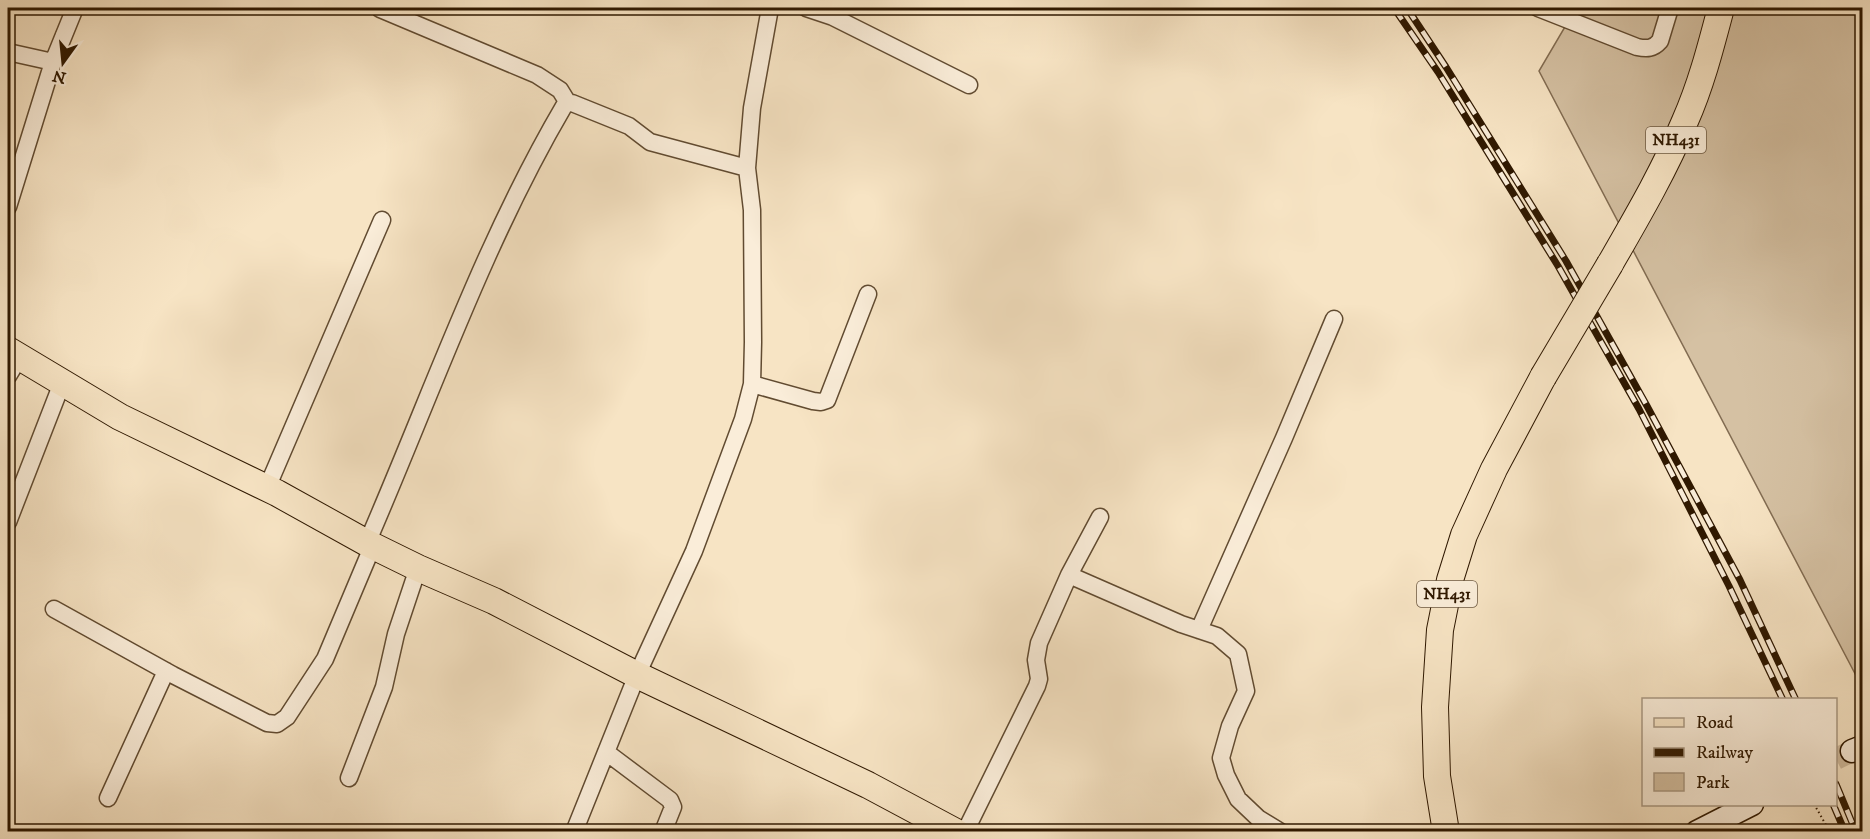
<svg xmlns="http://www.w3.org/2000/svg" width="1870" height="839" font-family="'IM FELL DW Pica',serif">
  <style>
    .green { fill: #d5c1a3; stroke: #826c52; stroke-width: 1.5 }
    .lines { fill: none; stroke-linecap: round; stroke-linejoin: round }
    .secondary-tunnel { stroke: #cfbb9d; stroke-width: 22; stroke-dasharray: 22 11; stroke-linecap: butt }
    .street-casing { stroke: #614b31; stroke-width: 19 }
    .secondary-casing { stroke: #2f1800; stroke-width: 25 }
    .primary-casing { stroke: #2f1800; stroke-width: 28 }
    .path { stroke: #2f1800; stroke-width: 2; stroke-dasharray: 1.5 3; stroke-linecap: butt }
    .street { stroke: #faedd9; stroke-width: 16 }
    .secondary { stroke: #faedd9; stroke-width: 22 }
    .primary { stroke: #f7e4c4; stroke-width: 26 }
    .rail-casing { stroke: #2f1800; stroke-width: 7 }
    .rail { stroke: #faedd9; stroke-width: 4.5; stroke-dasharray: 14; stroke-linecap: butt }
    .primary-bridge-casing { stroke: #2f1800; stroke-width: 28; stroke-linecap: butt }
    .primary-bridge { stroke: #f7e4c4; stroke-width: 26 }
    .labels { text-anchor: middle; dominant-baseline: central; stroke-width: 4.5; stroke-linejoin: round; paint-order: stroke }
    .shield { fill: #faedd9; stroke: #6c5841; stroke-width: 1.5 }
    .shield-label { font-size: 16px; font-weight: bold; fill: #2f1800 }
  </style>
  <rect width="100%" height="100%" fill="#f7e4c4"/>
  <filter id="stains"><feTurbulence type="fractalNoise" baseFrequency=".00333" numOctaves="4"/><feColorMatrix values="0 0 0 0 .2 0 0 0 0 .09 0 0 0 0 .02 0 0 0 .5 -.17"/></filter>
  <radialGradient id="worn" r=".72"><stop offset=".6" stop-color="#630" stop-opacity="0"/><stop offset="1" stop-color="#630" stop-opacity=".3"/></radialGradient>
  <!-- green -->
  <path class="green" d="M1576,8H1862V687L1539,71Z"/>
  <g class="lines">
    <!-- secondary-tunnel -->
    <path class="secondary-tunnel" d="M1836,759L1852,751"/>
    <!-- street casing -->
    <g class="street-casing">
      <path id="street" d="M806,8L833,17L969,85
        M1538,8L1637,47C1647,49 1653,49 1660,41L1670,8
        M380,9L537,75L560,90L568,103
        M8,52L53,62
        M8,207L53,62L75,8
        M8,376L19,358
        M752,384L813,401L821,402L827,400L868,294
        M267,488L382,220
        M8,522L62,383
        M367,543C431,396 483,244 564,106L568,103H572L629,126L650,142L747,168
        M1069,575L1181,624L1217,636L1238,654L1246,691L1230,726L1221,758L1226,775L1238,799L1258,818L1281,832
        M54,609L173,675L267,723L277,724L287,717L325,659L373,545
        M1199,630L1284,438L1334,319
        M606,752L670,800L673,807L663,832
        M349,778L384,687L396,634L418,568
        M108,798L166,671
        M574,832L637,675L694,551L743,419L752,384L753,342L752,210L747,168L752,108L770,8
        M965,832L1037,686L1039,679L1036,660L1039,643L1069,575L1100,517"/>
    </g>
    <!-- secondary casing -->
    <g class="secondary-casing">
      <path id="secondary" d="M1852,751L1862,747
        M1697,832L1752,804"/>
    </g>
    <!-- primary casing -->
    <g class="primary-casing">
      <path id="primary" d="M1610,264C1637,217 1664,171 1685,121C1701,85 1711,46 1721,8
        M8,350L120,417L277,493L367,543L418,568L494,601L637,675L868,785L956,832
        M1446,832L1437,776L1435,707L1440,630L1450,580L1464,535L1494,469L1543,377"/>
    </g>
    <!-- path -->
    <path class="path" d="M1814,804L1830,832"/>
    <!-- street -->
    <use href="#street" class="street"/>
    <!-- secondary -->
    <use href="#secondary" class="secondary"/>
    <!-- primary -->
    <use href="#primary" class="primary"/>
    <!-- rail casing -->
    <g class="rail-casing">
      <path id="rail" d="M1394,8L1438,72L1558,266L1639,409L1729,586L1783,700
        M1407,8L1446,67L1566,261L1647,406L1740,580L1796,700
        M1836,784L1856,832
        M1833,804L1845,832"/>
    </g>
    <!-- rail -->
    <use href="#rail" class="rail"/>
    <!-- primary-bridge casing -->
    <g class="primary-bridge-casing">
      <path id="primary-bridge" d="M1543,377L1610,264"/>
    </g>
    <!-- primary-bridge -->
    <use href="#primary-bridge" class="primary-bridge"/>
  </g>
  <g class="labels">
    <!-- shield labels -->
    <g class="shield">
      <rect x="1646" y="127" width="60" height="26" rx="4.5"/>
      <rect x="1417" y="581" width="60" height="26" rx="4.5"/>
    </g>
    <g class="shield-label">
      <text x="1676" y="140">NH431</text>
      <text x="1447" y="594">NH431</text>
    </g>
  </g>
  <!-- margin -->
  <rect width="1870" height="839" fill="none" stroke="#f7e4c4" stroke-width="30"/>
  <rect x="9" y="9" width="1852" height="821" fill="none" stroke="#2f1800" stroke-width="3"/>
  <rect x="15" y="15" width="1840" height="809" fill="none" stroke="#2f1800" stroke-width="1.5"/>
  <!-- legend -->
  <rect x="1642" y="698" width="195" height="108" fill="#faedd9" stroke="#a99882" stroke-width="1.5"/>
  <rect x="1654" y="718" width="30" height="9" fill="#f7e4c4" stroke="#a99882" stroke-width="1.5"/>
  <text x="1696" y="728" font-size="18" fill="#2f1800">Road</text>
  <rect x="1654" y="748" width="30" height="9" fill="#2f1800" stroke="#a99882" stroke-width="1.5"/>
  <text x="1696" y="758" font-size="18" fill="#2f1800">Railway</text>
  <rect x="1654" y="773" width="30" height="18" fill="#d5c1a3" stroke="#a99882" stroke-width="1.5"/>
  <text x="1696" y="788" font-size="18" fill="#2f1800">Park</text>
  <!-- north arrow -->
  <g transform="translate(63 63) rotate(195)" stroke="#faedd9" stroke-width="4.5" paint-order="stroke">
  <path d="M0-4.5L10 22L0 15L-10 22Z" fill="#2f1800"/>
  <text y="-9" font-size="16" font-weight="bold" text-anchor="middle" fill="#2f1800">N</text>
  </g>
  <rect width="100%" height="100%" filter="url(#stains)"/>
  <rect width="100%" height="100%" fill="url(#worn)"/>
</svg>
